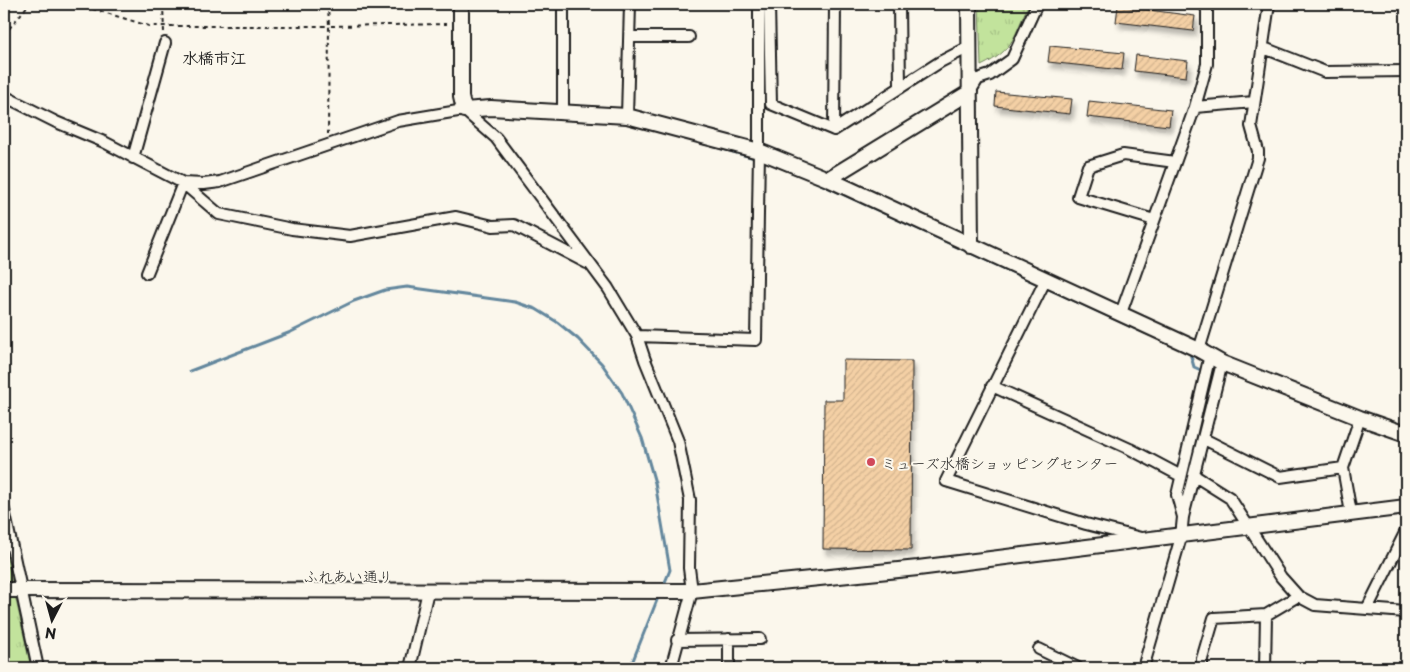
<svg xmlns="http://www.w3.org/2000/svg" width="1410" height="672" font-family="'Playpen Sans','Klee One',sans-serif">
  <style>
    .grass { fill: url(#grass-tufts); stroke: #6f805c }
    .lines { fill: none; stroke-linecap: round; stroke-linejoin: round }
    .stream { stroke: #63879d; stroke-width: 3 }
    .building { fill: url(#building-hatch); stroke: #1c1c1c; filter: url(#shadow) }
    .minor-casing { stroke: #1c1c1c; stroke-width: 14 }
    .tertiary-casing { stroke: #1c1c1c; stroke-width: 18 }
    .path { stroke: #1c1c1c; stroke-width: 2; stroke-dasharray: 4 4; stroke-linecap: butt }
    .minor { stroke: #fbf7ec; stroke-width: 10 }
    .tertiary { stroke: #fbf7ec; stroke-width: 14 }
    .poi-dot { fill: #d1495b; stroke: #fbf7ec; stroke-width: 2 }
    .labels { text-anchor: middle; dominant-baseline: central; stroke-width: 4; stroke-linejoin: round; paint-order: stroke }
    .poi-label { font-size: 15px; fill: #1c1c1c; stroke: #fbf7ec; text-anchor: start }
    .street-label { font-size: 15px; fill: #1c1c1c; stroke: #fbf7ec }
    .neighbourhood-label { font-size: 16px; font-weight: bold; fill: #1c1c1c; stroke: #fbf7ec }
  </style>
  <defs>
    <pattern id="grass-tufts" width="24" height="20" patternUnits="userSpaceOnUse" patternTransform="scale(1.25)"><rect width="24" height="20" fill="#c2e39c"/><path d="M3 7l-1-3M5 7V3M7 7l1-3M15 17l-1-3M17 17v-4M19 17l1-3" fill="none" stroke="#a6c286"/></pattern>
    <pattern id="building-hatch" width="6" height="6" patternUnits="userSpaceOnUse" patternTransform="scale(1.25)"><rect width="6" height="6" fill="#f4d0a5"/><path d="M-1 1l2-2M0 6l6-6M5 7l2-2" fill="none" stroke="#d1b28d"/></pattern>
    <filter id="shadow"><feDropShadow dx="3" dy="5.5" stdDeviation="2.5" flood-color="#0004"/></filter>
  </defs>
  <rect width="100%" height="100%" fill="#fbf7ec"/>
  <filter id="ink" filterUnits="userSpaceOnUse"><feTurbulence type="fractalNoise" baseFrequency=".02" numOctaves="2"/><feDisplacementMap in="SourceGraphic" scale="10" xChannelSelector="R" yChannelSelector="G"/><feConvolveMatrix kernelMatrix="1 2 1 2 8 2 1 2 1" color-interpolation-filters="sRGB"/></filter>
  <g filter="url(#ink)">
    <!-- grass -->
    <path class="grass" d="M979,4H1029C1013,36 1016,49 981,66Z
      M4,545L31,668H4Z"/>
    <g class="lines">
      <!-- stream -->
      <path class="stream" d="M691,140L769,162
        M814,181L1149,335
        M1187,352L1190,353L1194,367L1212,375L1194,455
        M190,371L291,332L354,301L385,290L407,287L515,302L536,309L557,322L578,339L602,364L622,393L642,438L655,483L670,570L663,587
        M630,668L659,595"/>
    </g>
    <!-- building -->
    <path class="building" d="M1118,6L1195,16L1193,31L1116,22Z
      M1050,46L1124,53L1122,70L1048,62Z
      M1136,55L1188,61L1186,77L1134,71Z
      M996,92L1072,99L1070,114L995,106Z
      M1089,101L1171,110L1169,126L1087,117Z
      M843,360L912,361L911,550L823,549L824,400H843Z"/>
    <g class="lines">
      <!-- minor casing -->
      <g class="minor-casing">
        <path id="minor" d="M769,4L771,104L834,130
          M899,4L900,88
          M630,37H689
          M1264,48L1325,72L1406,71
          M970,92L978,79L990,75L1012,59L1037,4
          M4,96L56,122L104,142L183,183L204,184L220,182L398,121L464,110L496,138L608,288L637,336L645,360L678,441L690,500L689,568L692,591L671,668
          M1195,107L1254,102
          M563,112V4
          M627,116L630,4
          M834,130L940,62L969,47
          M834,130L835,4
          M133,158L165,43
          M1154,220L1078,197L1088,166L1123,155L1175,162
          M147,273L183,183L219,214L292,229L350,236L456,217L493,226L514,225L587,263
          M1046,279L946,481L1086,524L1141,538
          M1121,313L1195,107L1207,64V11L1205,4
          M637,336L756,340L759,151V4
          M1199,350L1258,158V151L1251,126L1269,4
          M992,386L1130,449L1181,476
          M1204,439L1280,477L1343,468
          M1195,476L1230,498L1281,577L1298,596L1315,605L1406,612
          M4,510L38,668
          M1351,513L1343,468L1360,418
          M1183,517L1177,495L1210,355
          M1367,609L1406,531
          M729,639V668
          M677,640L760,639
          M1039,649L1078,668
          M410,668L428,591
          M1143,668L1181,537L1183,517L1222,363
          M1202,668V659L1214,618L1266,615L1298,596
          M1265,668L1266,615"/>
      </g>
      <!-- tertiary casing -->
      <g class="tertiary-casing">
        <path id="tertiary" d="M461,4V97L464,110L491,108L627,116L759,151L828,179L1199,350L1222,363L1360,418L1406,434
          M969,4L971,246
          M828,179L970,92
          M4,590L692,591L918,568L1406,507"/>
      </g>
      <!-- path -->
      <path class="path" d="M77,4L149,26H329L328,134
        M163,4L164,33
        M328,4L329,26L449,24
        M4,35L29,4"/>
      <!-- minor -->
      <use href="#minor" class="minor"/>
      <!-- tertiary -->
      <use href="#tertiary" class="tertiary"/>
    </g>
  </g>
  <!-- markers -->
  <circle class="poi-dot" cx="871" cy="462" r="5"/>
  <g class="labels">
    <!-- poi labels -->
    <g class="poi-label">
      <text x="881" y="462">ミューズ水橋ショッピングセンター</text>
    </g>
    <!-- street labels -->
    <g class="street-label">
      <text x="348" y="575">ふれあい通り</text>
    </g>
    <!-- neighbourhood labels -->
    <g class="neighbourhood-label">
      <text x="214" y="57">水橋市江</text>
    </g>
  </g>
  <!-- margin -->
  <rect width="1410" height="672" fill="none" stroke="#fbf7ec" stroke-width="20"/>
  <rect x="10" y="10" width="1390" height="652" fill="none" stroke="#1c1c1c" stroke-width="2" filter="url(#ink)"/>
  <!-- north arrow -->
  <g transform="translate(52 620) rotate(186)" stroke="#fbf7ec" stroke-width="4" paint-order="stroke">
  <path d="M0-4L9 19L0 12L-9 19Z" fill="#1c1c1c"/>
  <text y="-8" font-size="14" font-weight="bold" text-anchor="middle" fill="#1c1c1c">N</text>
  </g>
</svg>
